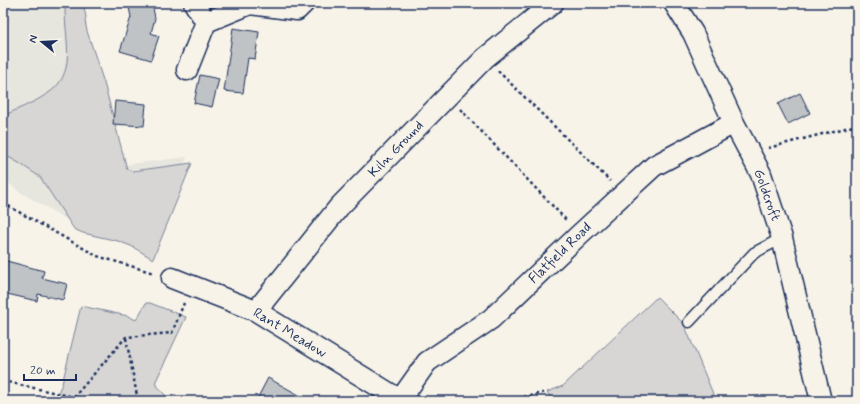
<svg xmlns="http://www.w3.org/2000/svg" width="860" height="404" font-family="Mynerve,sans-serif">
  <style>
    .built { fill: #e6e5de }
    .green { fill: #d7d6d4; stroke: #798299 }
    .building { fill: #c0c3c5; stroke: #1b2f5e }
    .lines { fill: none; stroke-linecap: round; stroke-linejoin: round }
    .service-casing { stroke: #1b2f5e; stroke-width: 13 }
    .minor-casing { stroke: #1b2f5e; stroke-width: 23 }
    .path { stroke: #1b2f5e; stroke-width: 2.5; stroke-dasharray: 3 3; stroke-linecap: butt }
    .service { stroke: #f7f3e8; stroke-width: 10 }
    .minor { stroke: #f7f3e8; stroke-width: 20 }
    .labels { text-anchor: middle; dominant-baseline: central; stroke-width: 3; stroke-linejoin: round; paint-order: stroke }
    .street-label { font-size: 14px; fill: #1b2f5e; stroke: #f7f3e8 }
  </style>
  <rect width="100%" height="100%" fill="#f7f3e8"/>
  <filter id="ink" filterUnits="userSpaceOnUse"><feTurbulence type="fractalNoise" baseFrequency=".025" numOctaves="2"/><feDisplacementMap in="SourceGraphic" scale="8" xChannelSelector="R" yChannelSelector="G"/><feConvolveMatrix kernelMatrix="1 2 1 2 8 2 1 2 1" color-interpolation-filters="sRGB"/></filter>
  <g filter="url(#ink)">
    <!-- built -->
    <path class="built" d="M3,3H75L112,171L130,164L187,157L148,253L74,224L20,192L3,179Z"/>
    <!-- green -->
    <path class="green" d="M65,3H83L86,17L85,21L87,31L104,83L127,169L133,171L192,163L153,259L131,246L118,241L83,233L74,229L40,177L19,163L3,154V116C17,109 34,103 47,94C72,78 68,53 66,28C65,19 65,11 65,3Z
      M657,297L684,324L716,401H553L547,392L563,386Z
      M146,303H150L186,317L155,383L170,401H54L62,384L81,306L128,316L136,320Z"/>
    <!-- building -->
    <path class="building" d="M128,3H152L155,18L151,33L159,36L151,60L120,51L131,17Z
      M233,28L259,32L255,59L248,58L243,93L224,91Z
      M200,75L219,79L212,107L194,103Z
      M800,93L810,113L788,124L778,104Z
      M115,101L146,104L144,126L113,124Z
      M3,260L44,271L42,278L67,284L63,300L38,294L37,301L3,293Z
      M268,378L310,401H256Z"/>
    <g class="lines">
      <!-- service casing -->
      <g class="service-casing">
        <path id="service" d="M689,322L754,253L782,238"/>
      </g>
      <!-- minor casing -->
      <g class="minor-casing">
        <path id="minor" d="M194,3L206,22L250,4
          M250,3V4L297,10L304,3
          M674,3L693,33L734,123L761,174L782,238L821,401
          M187,70L206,22
          M172,278L256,311L402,401
          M256,311L339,207L485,58L553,3
          M400,400L427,362L491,319L580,234L654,166L734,123"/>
      </g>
      <!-- path -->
      <path class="path" d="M498,71L610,181
        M460,109L567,221
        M768,148L857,125
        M3,203L97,256L154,273
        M126,338L138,401
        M3,381L74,397L126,337L172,333L184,303
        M506,401L547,392"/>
      <!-- service -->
      <use href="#service" class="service"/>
      <!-- minor -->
      <use href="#minor" class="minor"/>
    </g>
  </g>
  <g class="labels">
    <!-- street labels -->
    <g class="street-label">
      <text transform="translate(396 149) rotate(-46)">Kiln Ground</text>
      <text transform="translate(767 195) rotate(70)">Goldcroft</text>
      <text transform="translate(560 253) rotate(-44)">Flatfield Road</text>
      <text transform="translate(290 333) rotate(31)">Rant Meadow</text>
    </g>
  </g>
  <!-- margin -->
  <rect width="860" height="404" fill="none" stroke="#f7f3e8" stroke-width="16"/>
  <rect x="8" y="8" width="844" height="388" fill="none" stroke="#1b2f5e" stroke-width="1.5" filter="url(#ink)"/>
  <!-- north arrow -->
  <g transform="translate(42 42) rotate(288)" stroke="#f7f3e8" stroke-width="3" paint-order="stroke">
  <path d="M0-3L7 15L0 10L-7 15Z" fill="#1b2f5e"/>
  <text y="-6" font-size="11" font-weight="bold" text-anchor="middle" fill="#1b2f5e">N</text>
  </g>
  <!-- scale -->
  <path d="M24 374v6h52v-6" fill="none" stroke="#1b2f5e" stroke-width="2"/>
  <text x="30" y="374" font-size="12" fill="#1b2f5e" stroke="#f7f3e8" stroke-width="3" paint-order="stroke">20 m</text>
</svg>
